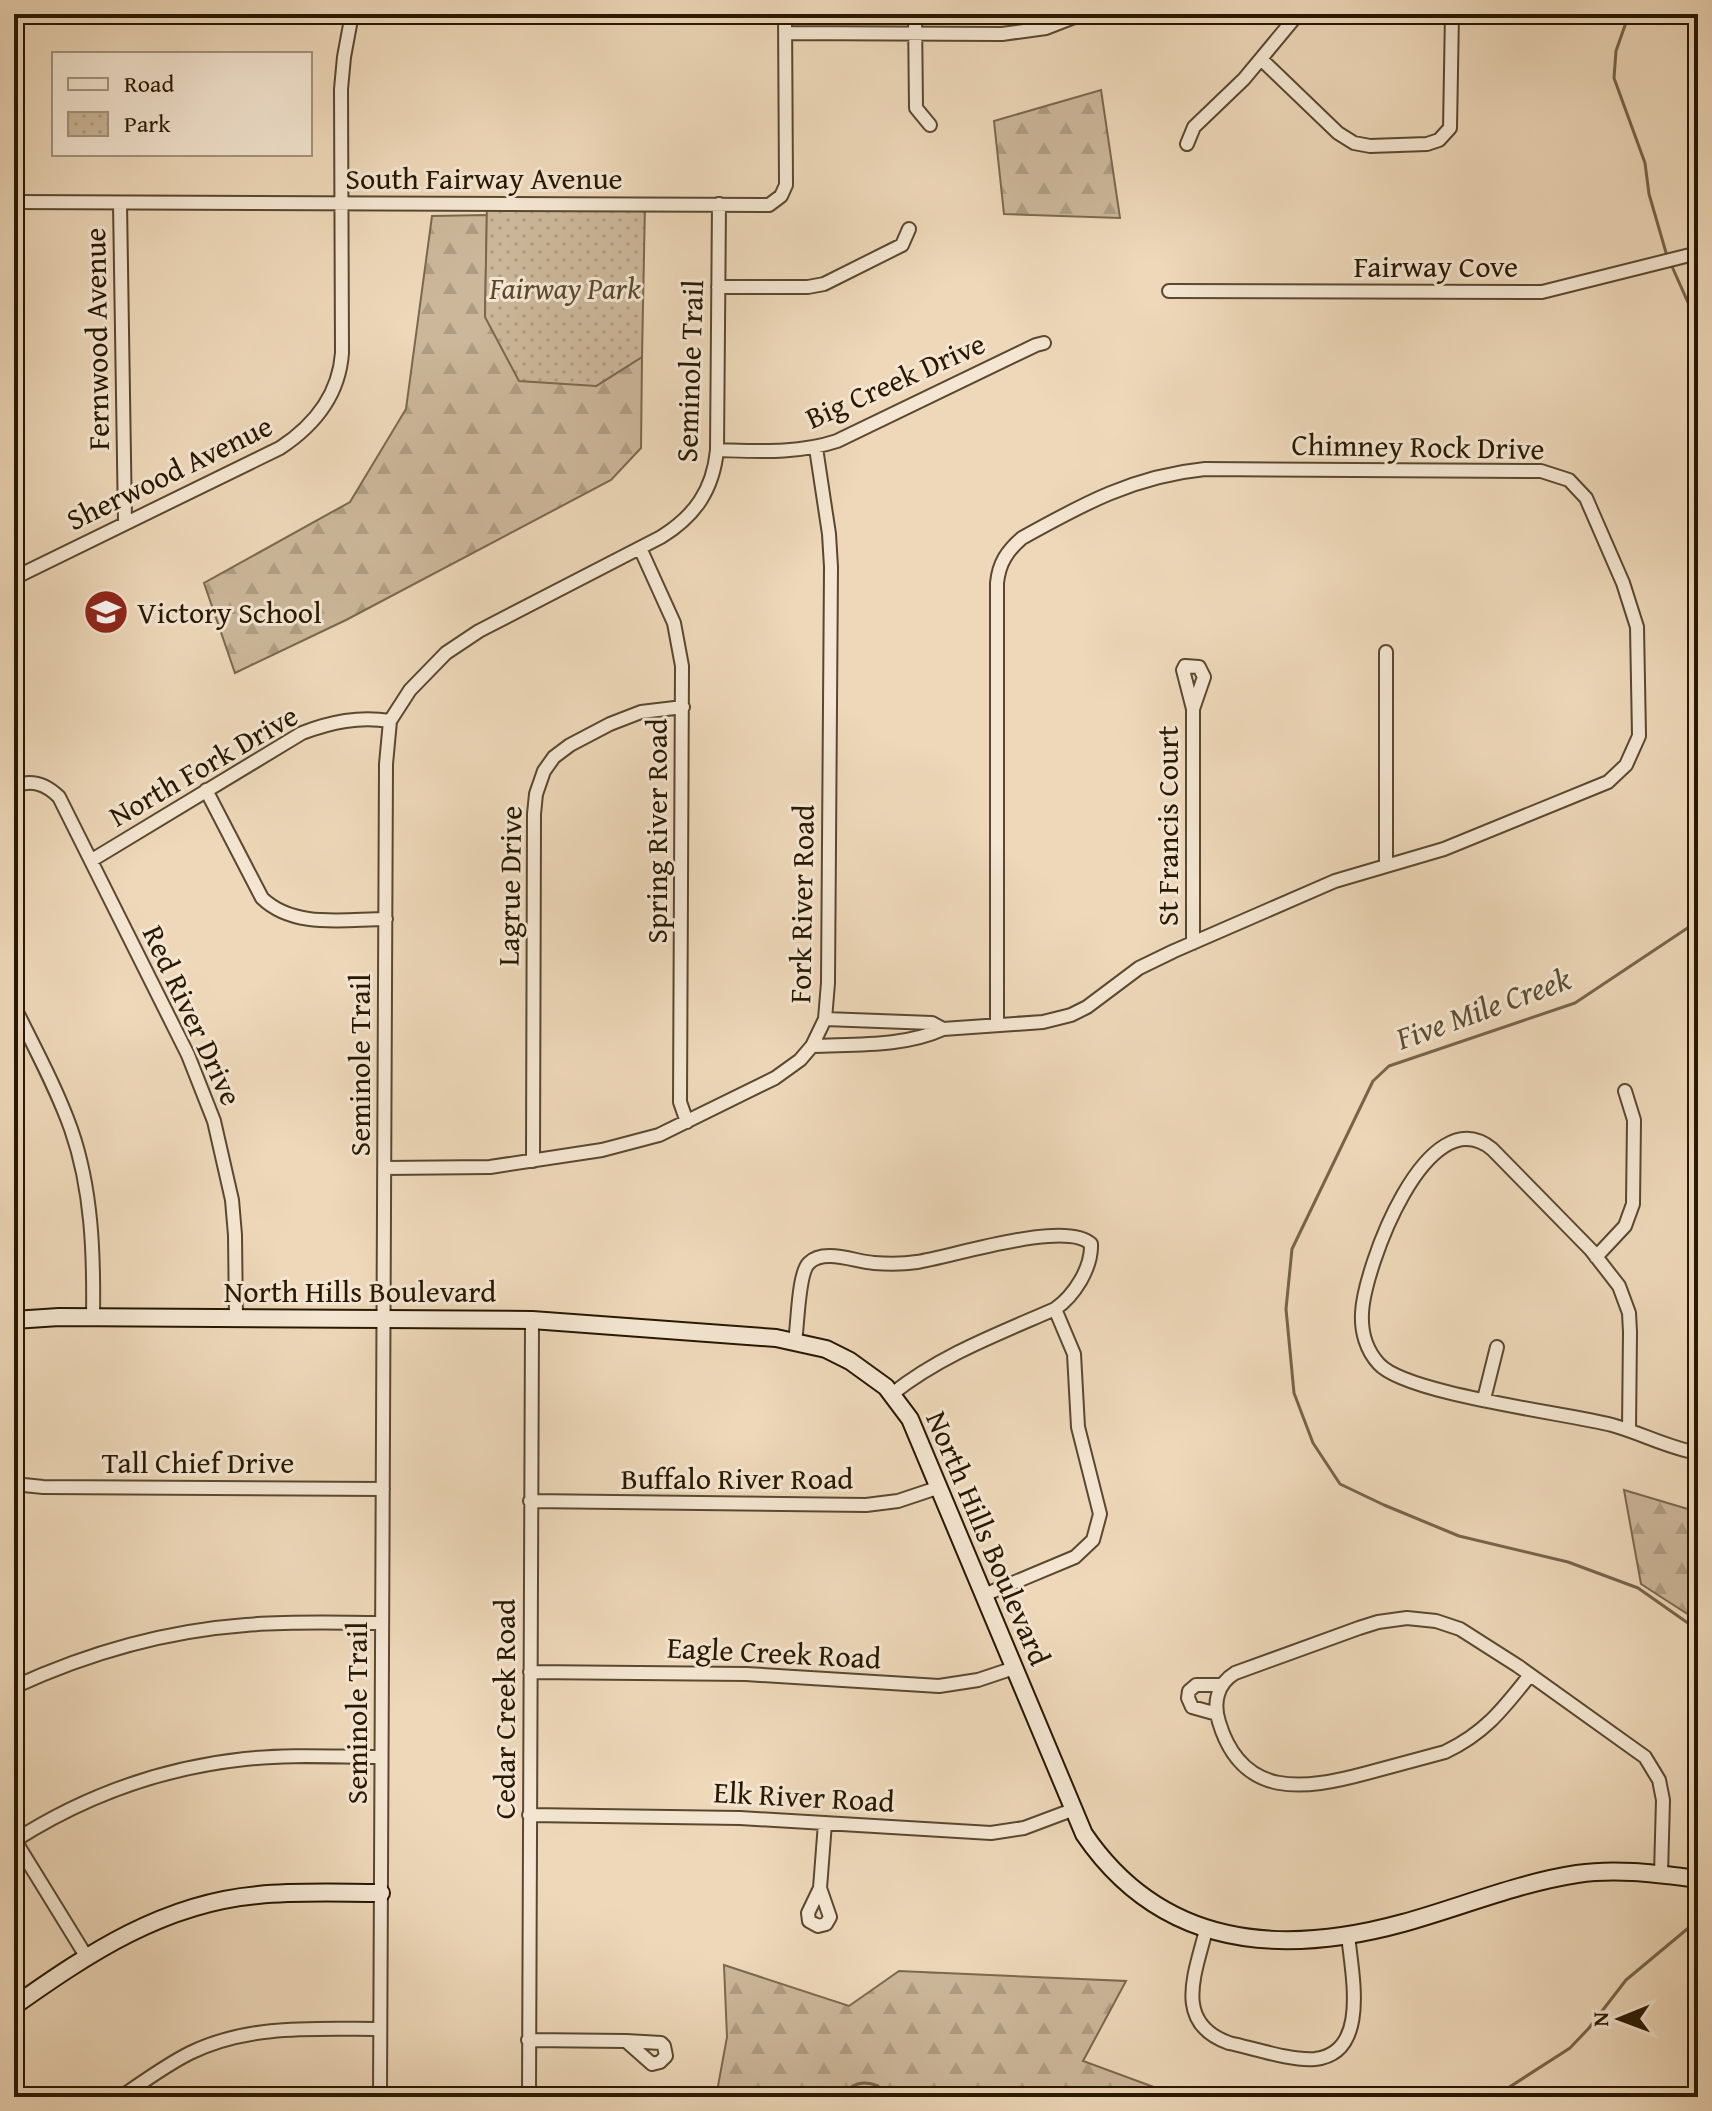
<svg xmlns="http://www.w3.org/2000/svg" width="1712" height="2111" font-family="'Gentium Book Plus',serif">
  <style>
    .forest { fill: url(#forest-firs); stroke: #7a684e; stroke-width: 2 }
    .park { fill: url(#park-dots); stroke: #7a684e; stroke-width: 2 }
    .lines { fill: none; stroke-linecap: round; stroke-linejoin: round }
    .stream { stroke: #76644a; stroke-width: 3 }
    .street-casing { stroke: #59482f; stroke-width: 16 }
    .secondary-casing { stroke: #271801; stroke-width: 20 }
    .street { stroke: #f4e6d2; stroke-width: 12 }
    .secondary { stroke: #f4e6d2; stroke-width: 16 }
    .labels { text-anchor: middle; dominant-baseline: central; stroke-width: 6; stroke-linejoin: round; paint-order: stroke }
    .street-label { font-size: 30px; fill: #271801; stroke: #f4e6d2 }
    .park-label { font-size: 30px; font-style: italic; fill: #59482f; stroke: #f4e6d2 }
    .poi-label { font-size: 30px; fill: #271801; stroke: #f4e6d2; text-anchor: start }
    .water-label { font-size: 32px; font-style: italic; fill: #5b4b31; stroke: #f4e6d2 }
  </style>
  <defs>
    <pattern id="forest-firs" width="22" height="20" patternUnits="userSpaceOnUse" patternTransform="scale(2)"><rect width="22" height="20" fill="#ccb79a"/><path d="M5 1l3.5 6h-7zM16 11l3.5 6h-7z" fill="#af9d83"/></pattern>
    <pattern id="park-dots" width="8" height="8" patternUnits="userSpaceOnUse" patternTransform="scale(2)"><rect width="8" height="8" fill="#ccb79a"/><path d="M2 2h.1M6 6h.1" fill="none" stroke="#af9d83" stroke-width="1.8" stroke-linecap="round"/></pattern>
  </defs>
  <rect width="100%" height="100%" fill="#eed8b9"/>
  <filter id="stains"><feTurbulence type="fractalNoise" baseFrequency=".0025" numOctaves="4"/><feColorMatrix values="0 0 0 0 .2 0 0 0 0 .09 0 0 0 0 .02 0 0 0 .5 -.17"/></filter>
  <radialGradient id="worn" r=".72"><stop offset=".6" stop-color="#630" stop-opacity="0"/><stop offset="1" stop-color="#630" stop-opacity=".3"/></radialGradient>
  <!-- forest -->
  <path class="forest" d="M1101,90L1120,218L1004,214L994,121Z
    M487,215L485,316L596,386L642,357L641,448L611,480L346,620L235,673L204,583L350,502L406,409L432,216Z
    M1624,1490L1698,1512V1609L1692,1617L1641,1584Z
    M724,1965L849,2006L899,1971L1126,1981L1083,2061L1181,2097H716L727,2037Z"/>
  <!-- park -->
  <path class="park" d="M487,202L645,204L642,357L596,386L519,381L485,317Z"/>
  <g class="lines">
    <!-- stream -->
    <path class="stream" d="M1629,14L1616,51L1614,78L1645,163L1649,194L1667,256
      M1670,262L1698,325
      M1698,921L1575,1003L1389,1066L1373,1081L1292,1249L1286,1309L1294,1393L1313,1443L1340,1484L1384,1505L1459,1536L1568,1562L1638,1588L1695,1628L1698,1634
      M842,2097C850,2083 864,2080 878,2086L885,2097
      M1494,2097L1570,2048L1589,2028L1626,1980L1698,1920"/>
    <!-- street casing -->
    <g class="street-casing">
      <path id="street" d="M915,14L916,108L930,125
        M785,33L1002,34L1046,28L1082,14
        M1261,59L1338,133L1354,143L1370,146L1427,144L1439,140L1450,128L1452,14
        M1187,144L1194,127L1244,79L1298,14
        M14,202L769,205L781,196L786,185L785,14
        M120,203L125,522
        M718,287H808L824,284L902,245L909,229
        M1169,291L1542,292L1698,253
        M717,450C757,451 798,454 837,441L1036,345L1044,343
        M640,548L674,623L682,666L680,1102L687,1122
        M14,578L280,448C315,425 339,395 342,353L341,89L344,57L352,14
        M14,786C32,779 46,784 59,797L188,1055L214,1121L232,1200L235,1235L236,1319
        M206,790L262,898C294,929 345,919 386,919
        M92,860L302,733C331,722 359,716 390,721
        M1386,866V652
        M1193,943V709L1183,670L1185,666L1199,667L1204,677L1193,709
        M14,1006C34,1047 56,1087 71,1129C92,1189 94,1254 93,1318
        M825,1019L932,1023L943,1029
        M812,1046C854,1044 904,1047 943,1029L1043,1022L1071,1015L1087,1007L1139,968L1174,951L1335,881L1444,849L1608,782L1626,765L1639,736L1637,627L1623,583L1586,498L1569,480L1541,471L1205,469C1134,476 1083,504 1022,538C1007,551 999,563 997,583V1024
        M533,1161L534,814L536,794L544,771L554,757L570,745L610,724L641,712L683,707
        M384,1168L490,1167L602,1150L659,1135L775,1078L800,1060L812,1046L825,1019L828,983L831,567L829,534L816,448
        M1596,1257L1625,1226L1633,1204L1634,1120L1625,1091
        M795,1341C798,1324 798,1273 809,1263C824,1248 856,1262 874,1263C888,1264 904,1264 917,1262C952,1257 1066,1219 1091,1244C1092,1268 1074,1296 1055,1309L1074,1354L1078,1427L1100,1514L1093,1540L1075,1557L984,1595
        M892,1394C941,1355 998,1334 1055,1309
        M1484,1399L1497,1347
        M1629,1430L1630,1332L1629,1313L1619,1286L1591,1250L1492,1149C1427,1096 1364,1268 1362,1313C1361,1331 1366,1350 1379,1364C1406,1394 1565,1413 1612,1425C1641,1433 1668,1448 1698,1453
        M14,1484L43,1487L383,1489
        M530,1501L866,1505L898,1501L940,1487
        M530,1672L746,1674L939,1686L978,1680L1014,1668
        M1530,1675C1503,1709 1485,1733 1445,1752C1419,1759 1393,1766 1367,1773C1304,1790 1242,1799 1219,1722C1213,1703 1217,1684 1235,1673L1359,1628L1378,1622L1407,1618L1436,1621L1460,1629L1518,1666L1645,1757L1659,1780L1663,1800L1661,1874
        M14,1687C88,1653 164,1631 246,1625C291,1621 337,1623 382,1623
        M1217,1714L1192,1707L1188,1698L1189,1691L1196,1685H1222
        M529,1815L740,1818L991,1833L1024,1828L1072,1810
        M14,1839L86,1956
        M14,1841C84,1796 162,1768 245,1759C290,1754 336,1757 381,1757
        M820,1888L830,1917L826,1924L818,1926L809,1921L808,1913Z
        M820,1888L825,1823
        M1206,1930C1195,1974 1173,2023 1229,2043C1253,2048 1291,2061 1315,2059C1371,2053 1351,1971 1348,1934
        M528,2040L626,2041
        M626,2041L661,2043L664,2046L666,2056L660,2062L652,2064Z
        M121,2097C143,2082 166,2065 190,2053C249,2024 316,2029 380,2029
        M380,2097L386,764L390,721L410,690L446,653L479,631L661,537C695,516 713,490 717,450L719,204
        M529,2097L532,1320"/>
    </g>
    <!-- secondary casing -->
    <g class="secondary-casing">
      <path id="secondary" d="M14,1320L59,1317L532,1320L776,1338L826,1349L850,1361L886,1387L910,1419L1084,1834C1161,1947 1279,1957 1403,1923C1461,1907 1518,1883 1577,1874C1618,1868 1658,1874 1698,1879
        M14,2006C89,1953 164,1903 258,1895C299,1891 340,1893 381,1893"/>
    </g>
    <!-- street -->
    <use href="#street" class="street"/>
    <!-- secondary -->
    <use href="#secondary" class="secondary"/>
  </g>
  <!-- icons -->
  <defs>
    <g id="school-disc" transform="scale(2.3)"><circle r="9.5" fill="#8f2418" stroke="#f4e6d2"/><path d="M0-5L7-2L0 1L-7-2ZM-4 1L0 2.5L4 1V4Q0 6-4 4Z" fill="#fff"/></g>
  </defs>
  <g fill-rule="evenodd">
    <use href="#school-disc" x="106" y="612"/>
  </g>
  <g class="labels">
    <!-- street labels -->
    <g class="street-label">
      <text x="484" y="178">South Fairway Avenue</text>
      <text x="1436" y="266">Fairway Cove</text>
      <text transform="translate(96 339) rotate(-91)">Fernwood Avenue</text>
      <text transform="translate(689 371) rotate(-88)">Seminole Trail</text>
      <text transform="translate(895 380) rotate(-24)">Big Creek Drive</text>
      <text transform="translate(1418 446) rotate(1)">Chimney Rock Drive</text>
      <text transform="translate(169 472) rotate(-26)">Sherwood Avenue</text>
      <text transform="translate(203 765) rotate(-30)">North Fork Drive</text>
      <text transform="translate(1167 826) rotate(-90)">St Francis Court</text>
      <text transform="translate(656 831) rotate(-90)">Spring River Road</text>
      <text transform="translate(509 886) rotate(-89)">Lagrue Drive</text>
      <text transform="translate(801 904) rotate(-89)">Fork River Road</text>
      <text transform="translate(193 1015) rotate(65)">Red River Drive</text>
      <text transform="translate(359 1065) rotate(-90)">Seminole Trail</text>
      <text x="360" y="1291">North Hills Boulevard</text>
      <text x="198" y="1462">Tall Chief Drive</text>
      <text x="737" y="1478">Buffalo River Road</text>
      <text transform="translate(989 1538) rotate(67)">North Hills Boulevard</text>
      <text transform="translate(774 1652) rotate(3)">Eagle Creek Road</text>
      <text transform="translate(504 1709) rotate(-90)">Cedar Creek Road</text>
      <text transform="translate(356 1713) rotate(-90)">Seminole Trail</text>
      <text transform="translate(804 1796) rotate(3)">Elk River Road</text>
    </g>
    <!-- park labels -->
    <g class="park-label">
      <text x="565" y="288">Fairway Park</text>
    </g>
    <!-- poi labels -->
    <g class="poi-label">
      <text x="137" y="612">Victory School</text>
    </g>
    <!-- water labels -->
    <g class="water-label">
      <text transform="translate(1483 1008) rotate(-20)">Five Mile Creek</text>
    </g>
  </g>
  <!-- margin -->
  <rect width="1712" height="2111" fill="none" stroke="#eed8b9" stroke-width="48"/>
  <rect x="16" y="16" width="1680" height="2079" fill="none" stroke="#271801" stroke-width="4"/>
  <rect x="24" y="24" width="1664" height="2063" fill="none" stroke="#271801" stroke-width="2"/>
  <!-- legend -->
  <rect x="52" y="52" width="260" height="104" fill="#f4e6d2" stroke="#a2947e" stroke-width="2"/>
  <rect x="68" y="78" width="40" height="12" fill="#f4e6d2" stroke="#a2947e" stroke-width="2"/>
  <text x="124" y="92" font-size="24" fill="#271801">Road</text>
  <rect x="68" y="112" width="40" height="24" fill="url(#park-dots)" stroke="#a2947e" stroke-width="2"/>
  <text x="124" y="132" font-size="24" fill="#271801">Park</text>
  <!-- north arrow -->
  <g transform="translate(1620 2019) rotate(269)" stroke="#f4e6d2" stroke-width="6" paint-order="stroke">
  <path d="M0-6L14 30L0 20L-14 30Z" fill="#271801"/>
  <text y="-12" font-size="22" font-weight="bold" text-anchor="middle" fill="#271801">N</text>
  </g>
  <rect width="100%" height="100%" filter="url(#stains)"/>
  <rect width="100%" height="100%" fill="url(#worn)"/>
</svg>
